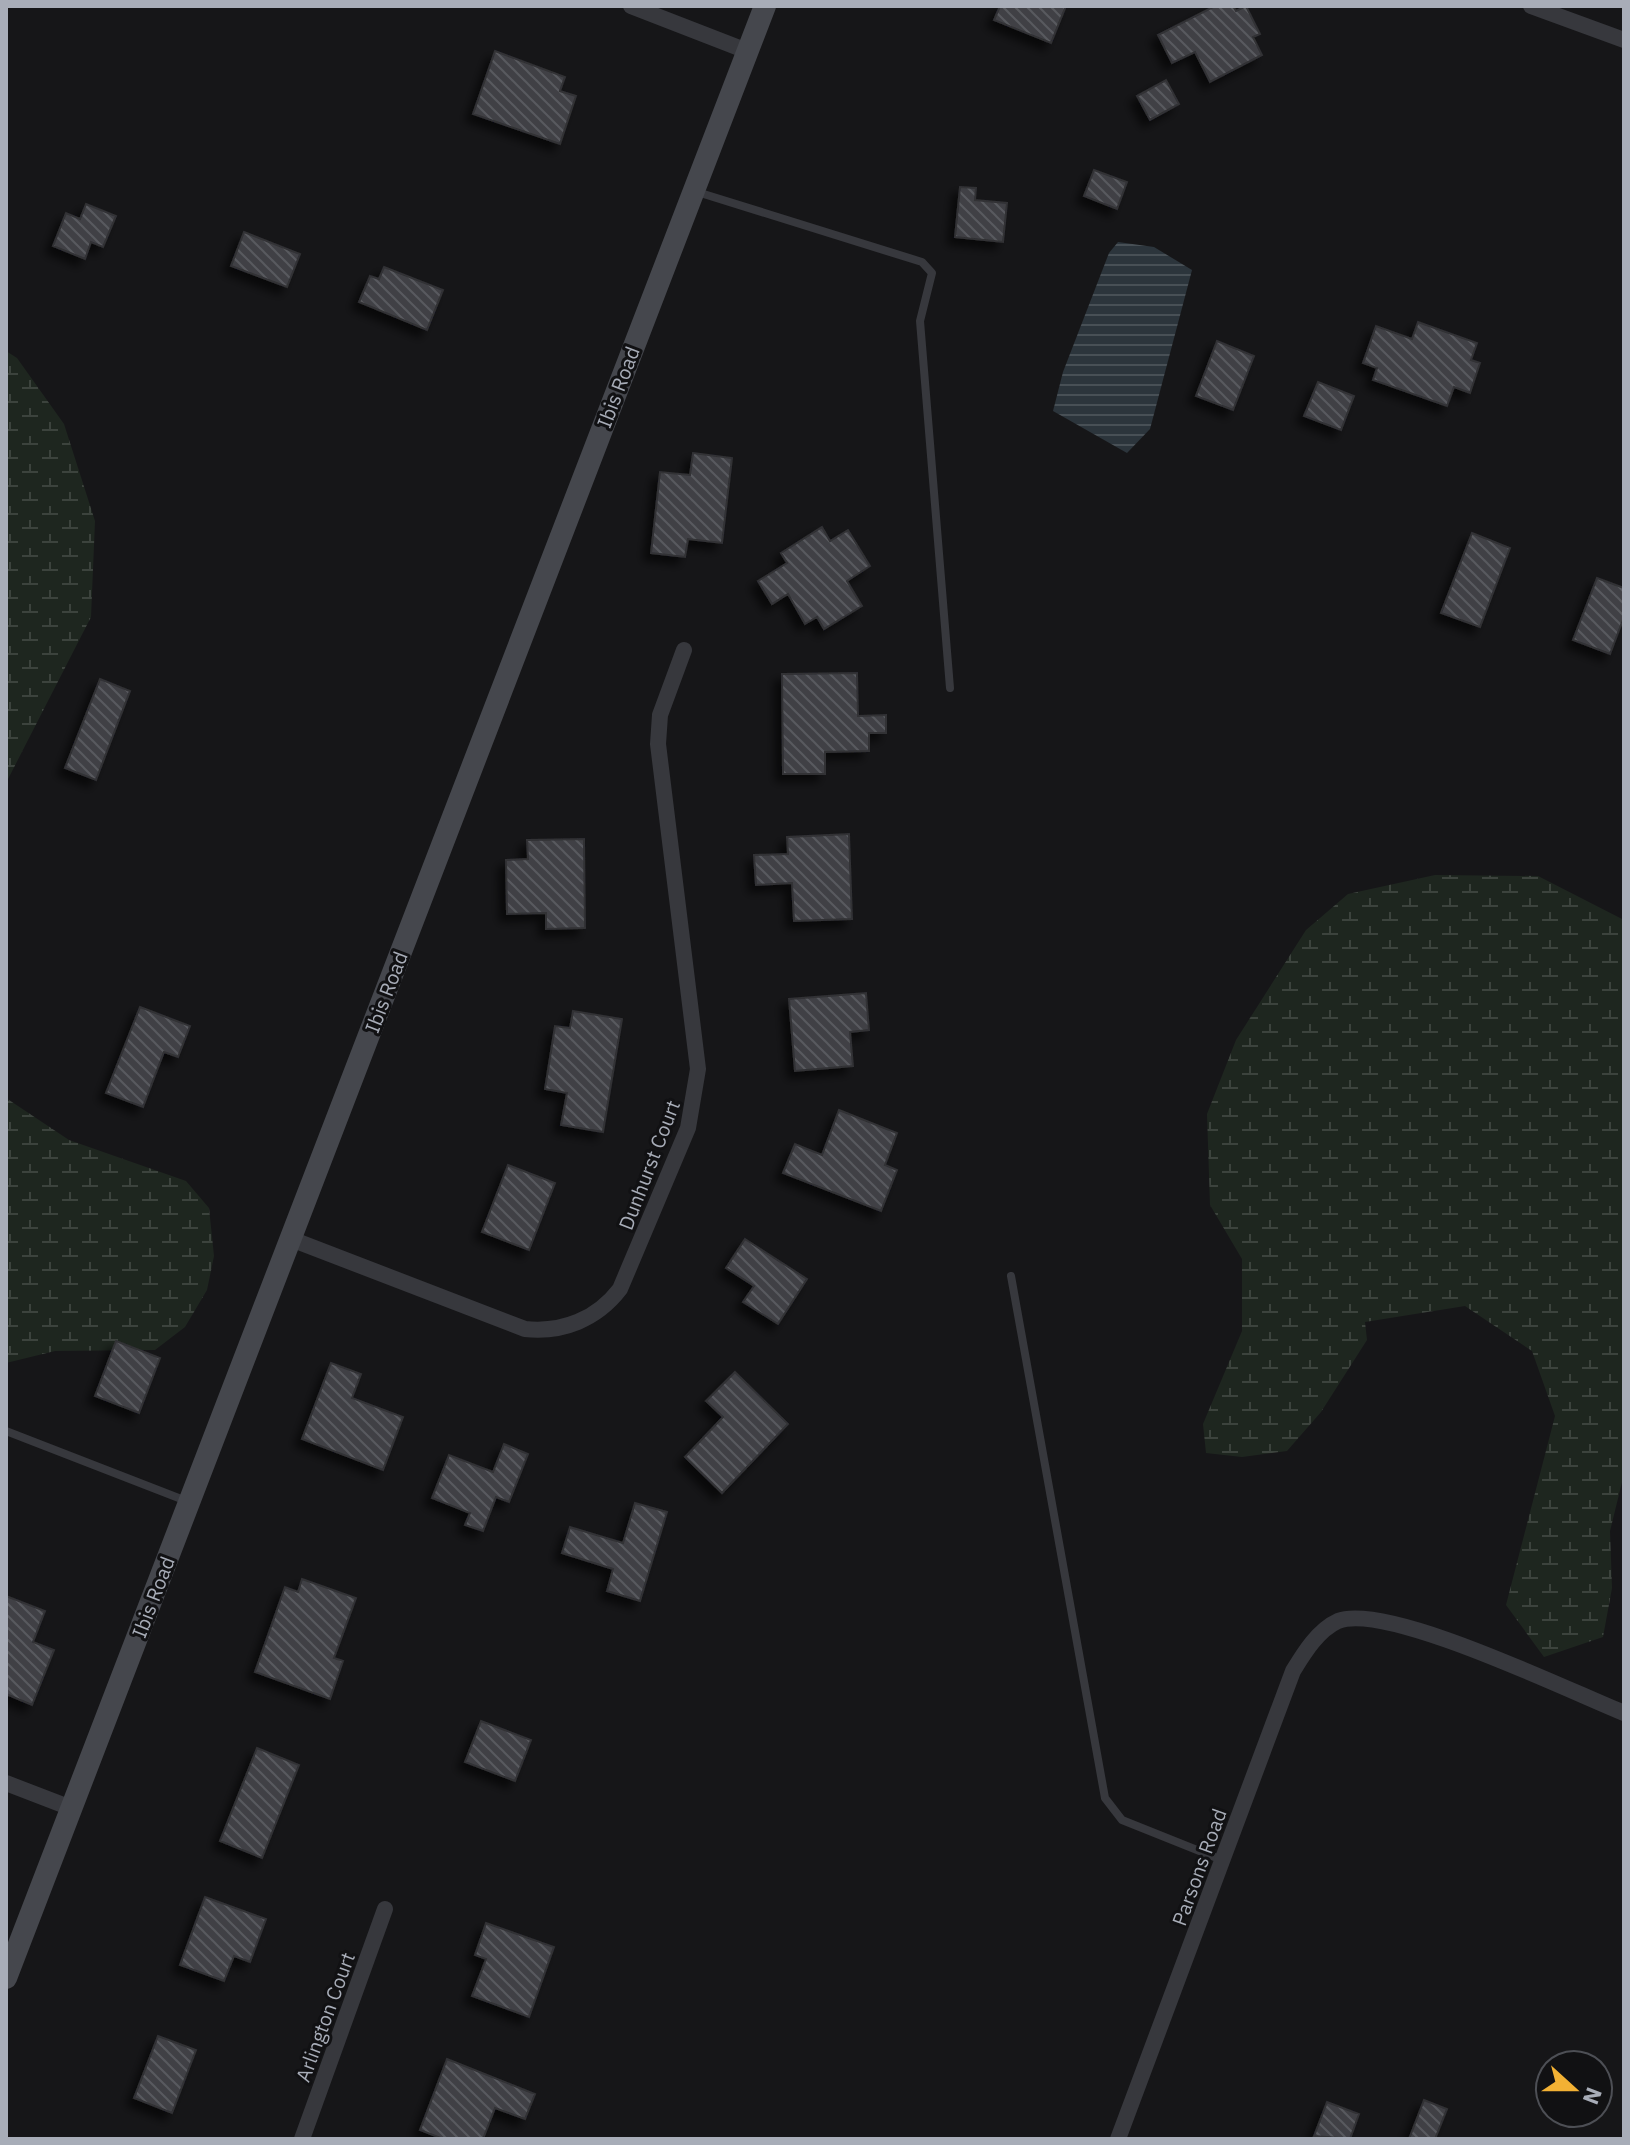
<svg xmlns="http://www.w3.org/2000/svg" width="1630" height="2145" font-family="'IBM Plex Sans',sans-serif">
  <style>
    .wetland { fill: url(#wetland-marsh) }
    .water { fill: url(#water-rules) }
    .building { fill: url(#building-back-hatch); stroke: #303034; stroke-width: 2; filter: url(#shadow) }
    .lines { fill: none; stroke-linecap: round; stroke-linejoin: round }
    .lane { stroke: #37383d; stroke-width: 8 }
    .street { stroke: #37383d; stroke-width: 16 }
    .secondary { stroke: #45474d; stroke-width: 22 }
    .labels { text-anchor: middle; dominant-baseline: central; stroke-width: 6; stroke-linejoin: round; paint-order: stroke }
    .street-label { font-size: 20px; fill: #a8adb8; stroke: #111113 }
  </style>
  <defs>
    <pattern id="wetland-marsh" width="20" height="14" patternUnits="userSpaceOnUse" patternTransform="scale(2)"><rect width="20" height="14" fill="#1e261f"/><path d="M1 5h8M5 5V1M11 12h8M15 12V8" fill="none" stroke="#3c433d"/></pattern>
    <pattern id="water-rules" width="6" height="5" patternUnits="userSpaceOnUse" patternTransform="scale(2)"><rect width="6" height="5" fill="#2c353c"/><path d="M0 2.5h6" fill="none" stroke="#485056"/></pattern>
    <pattern id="building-back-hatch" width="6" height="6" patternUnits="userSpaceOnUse" patternTransform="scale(2)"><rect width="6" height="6" fill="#404145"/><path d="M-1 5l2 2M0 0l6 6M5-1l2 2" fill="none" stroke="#595a5e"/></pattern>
    <filter id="shadow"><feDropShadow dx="-7" dy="7" stdDeviation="4" flood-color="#0009"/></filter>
  </defs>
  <rect width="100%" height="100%" fill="#161618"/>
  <!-- wetland -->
  <path class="wetland" d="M6,351L17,358L64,424L95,521L91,617L6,783Z
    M1435,875L1538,876L1624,920V1474L1610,1531L1612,1588L1603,1637L1544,1657L1506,1605L1555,1416L1532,1351L1465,1306L1365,1322L1367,1340L1321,1412L1287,1451L1242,1457L1206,1453L1203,1424L1242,1331V1259L1210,1205L1207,1114L1236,1040L1306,930L1348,894Z
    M6,1098L69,1140L186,1181L209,1208L214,1256L207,1290L185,1327L155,1350L55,1351L6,1363Z"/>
  <!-- water -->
  <path class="water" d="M1118,242L1154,247L1192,270L1150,429L1127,453L1053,411L1063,372L1109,253Z"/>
  <!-- building -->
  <path class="building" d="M1000,6H1066L1051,43L994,20Z
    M1215,6H1233L1236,11L1246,6L1260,34L1253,37L1262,55L1210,82L1195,52L1172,63L1158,35Z
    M495,51L565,77L560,91L576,96L560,144L473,114Z
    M1166,80L1179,104L1150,120L1137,96Z
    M1094,170L1127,182L1117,209L1084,196Z
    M960,187L976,188L975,200L1007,203L1003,242L955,237Z
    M86,204L116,216L103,247L91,242L85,259L53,246L66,213L80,219Z
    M244,232L300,254L287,287L231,266Z
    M384,267L443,290L427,330L359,302L370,276L379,279Z
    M1418,322L1477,343L1471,360L1480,363L1470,393L1454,387L1447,406L1373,380L1377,368L1363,363L1376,326L1412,339Z
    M1217,341L1254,356L1233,410L1196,396Z
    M1318,382L1354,396L1341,430L1304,416Z
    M693,453L732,458L722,543L688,539L685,557L651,553L660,472L690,475Z
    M822,527L830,541L848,530L870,566L847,581L862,606L824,629L817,617L805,624L788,594L772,604L758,581L787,563L781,553Z
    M1472,533L1510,548L1480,627L1441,613Z
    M1597,578L1624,588V617L1610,654L1573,640Z
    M857,673L858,716L886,715V733H869V751L825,752V774H783L782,674Z
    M100,679L130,691L96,780L65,768Z
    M849,834L852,919L794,921L792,883L756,885L754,855L788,854L787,837Z
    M584,839L585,928L546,929V913L507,914L506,860L528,859L527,840Z
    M866,993L869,1030L850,1032L853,1066L795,1071L789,999Z
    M140,1007L190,1026L178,1057L164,1052L143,1107L106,1093Z
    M573,1011L622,1019L603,1132L561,1125L567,1093L545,1089L555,1026L570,1028Z
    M839,1110L897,1133L885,1165L897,1170L881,1211L783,1173L795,1144L822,1155Z
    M508,1165L555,1183L529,1250L482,1232Z
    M745,1239L807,1279L778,1324L743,1302L754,1286L726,1268Z
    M116,1341L160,1358L139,1413L95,1396Z
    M331,1363L361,1374L352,1398L403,1417L383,1470L302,1439Z
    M735,1372L788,1424L722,1493L685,1457L723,1417L706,1401Z
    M504,1444L528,1454L509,1502L496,1497L483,1531L465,1525L470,1513L432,1498L449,1455L493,1472Z
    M635,1503L667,1512L640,1601L607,1591L613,1569L562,1553L570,1527L623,1543Z
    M302,1579L356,1598L334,1658L343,1661L330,1699L255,1672L285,1587L298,1592Z
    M6,1596L45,1611L33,1642L54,1650L32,1705L6,1694Z
    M481,1721L531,1740L515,1781L465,1762Z
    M257,1748L299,1765L262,1858L220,1841Z
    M205,1897L266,1919L250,1962L234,1956L224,1981L180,1965Z
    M486,1923L554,1947L529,2017L472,1996L486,1959L475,1955Z
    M158,2036L196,2050L172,2113L134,2098Z
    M447,2059L535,2094L525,2119L495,2108L483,2139H443L420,2130Z
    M1424,2100L1447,2109L1435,2139H1409Z
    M1327,2102L1359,2114L1350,2139L1314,2136Z"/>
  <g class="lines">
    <!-- lane -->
    <path class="lane" d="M694,191L922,262L932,273L920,321L950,688
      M1011,1276L1105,1798L1122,1820L1222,1860
      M6,1431L189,1502"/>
    <!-- street -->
    <path class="street" d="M631,6L747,51
      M1531,6L1624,40
      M291,1239L525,1329C563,1333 597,1319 620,1289L688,1128L698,1069L658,744L660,715L684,650
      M6,1783L71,1808
      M302,2139L385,1909
      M1118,2139L1293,1671C1304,1653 1318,1630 1338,1621C1387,1602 1569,1691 1624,1713"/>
    <!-- secondary -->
    <path class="secondary" d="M6,1978L765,6"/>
  </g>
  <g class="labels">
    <!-- street labels -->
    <g class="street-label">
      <text transform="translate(618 387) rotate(-69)">Ibis Road</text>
      <text transform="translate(386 992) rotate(-69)">Ibis Road</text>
      <text transform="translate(649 1165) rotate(-69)">Dunhurst Court</text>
      <text transform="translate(153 1597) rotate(-69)">Ibis Road</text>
      <text transform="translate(1199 1867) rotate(-70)">Parsons Road</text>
      <text transform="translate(325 2017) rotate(-70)">Arlington Court</text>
    </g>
  </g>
  <!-- border -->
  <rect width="1630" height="2145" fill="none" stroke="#a8adb8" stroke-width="16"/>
  <!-- north arrow -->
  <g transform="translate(1574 2089) rotate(111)"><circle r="38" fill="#111113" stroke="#4d4f55" stroke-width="2"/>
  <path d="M0-6L14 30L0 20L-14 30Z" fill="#f2b134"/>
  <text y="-12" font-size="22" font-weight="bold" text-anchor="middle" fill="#a8adb8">N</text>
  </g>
</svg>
